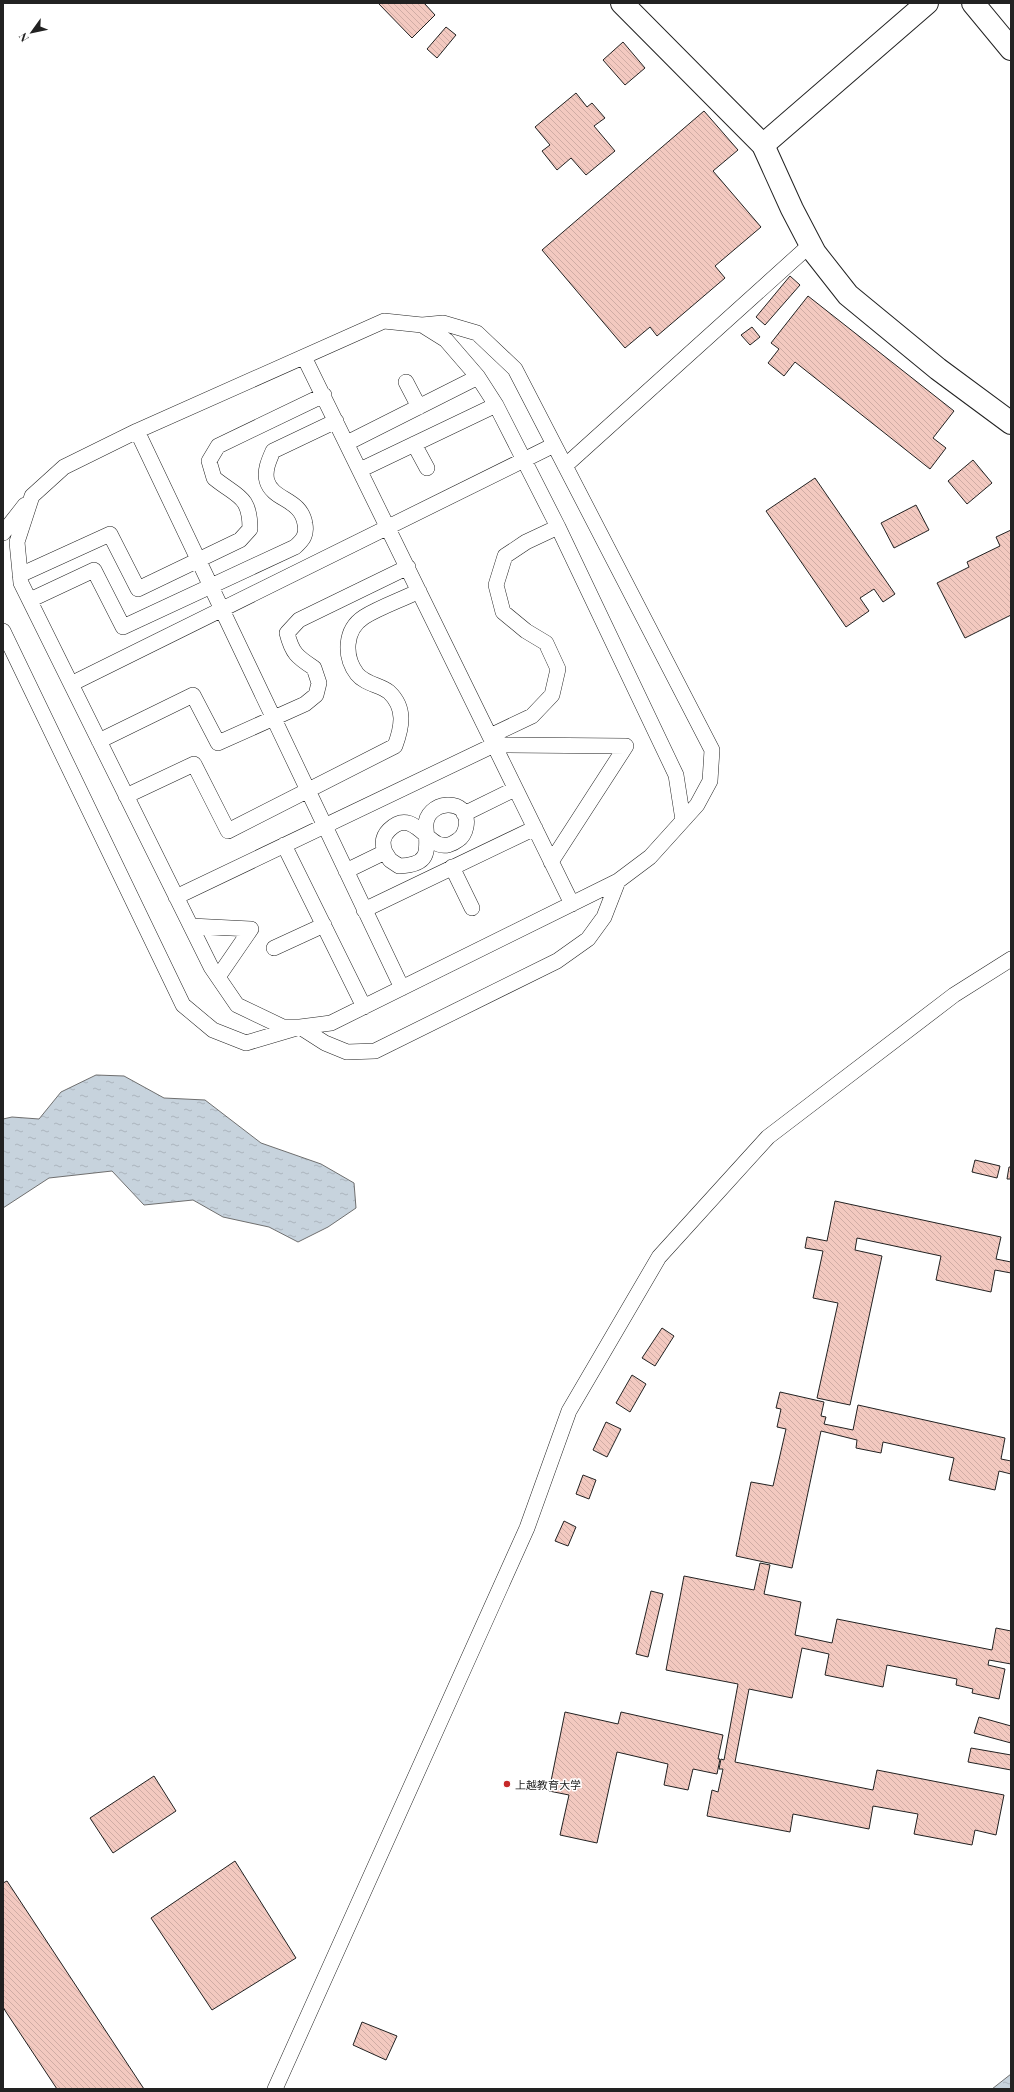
<svg xmlns="http://www.w3.org/2000/svg" width="1014" height="2092" font-family="'Playfair Display','Noto Sans JP',serif">
  <style>
    .water { fill: url(#water-ripples); stroke: #6f6f6f }
    .building { fill: url(#building-back-hatch); stroke: #222 }
    .lines { fill: none; stroke-linecap: round; stroke-linejoin: round }
    .lane-casing { stroke: #222; stroke-width: 16 }
    .street-casing { stroke: #222; stroke-width: 24 }
    .secondary-casing { stroke: #222; stroke-width: 24 }
    .lane { stroke: #fff; stroke-width: 15 }
    .street { stroke: #fff; stroke-width: 22 }
    .secondary { stroke: #fff; stroke-width: 22 }
    .poi-dot { fill: #c62828; stroke: #fff; stroke-width: 1.5 }
    .labels { text-anchor: middle; dominant-baseline: central; stroke-width: 3; stroke-linejoin: round; paint-order: stroke }
    .poi-label { font-size: 11px; fill: #222; stroke: #fff; text-anchor: start }
  </style>
  <defs>
    <pattern id="water-ripples" width="26" height="14" patternUnits="userSpaceOnUse"><rect width="26" height="14" fill="#c7d3dd"/><path d="M2 4q2-2 4 0t4 0M15 11q2-2 4 0t4 0" fill="none" stroke="#abb5bd"/></pattern>
    <pattern id="building-back-hatch" width="6" height="6" patternUnits="userSpaceOnUse"><rect width="6" height="6" fill="#f3c9c0"/><path d="M-1 5l2 2M0 0l6 6M5-1l2 2" fill="none" stroke="#d0aca5"/></pattern>
  </defs>
  <rect width="100%" height="100%" fill="#fff"/>
  <!-- water -->
  <path class="water" d="M96,1075L124,1076L164,1098L205,1100L261,1143L321,1164L354,1183L356,1208L328,1227L298,1242L269,1227L223,1217L193,1200L144,1205L112,1171L49,1178L3,1208V1119L12,1117L39,1119L61,1092Z
    M1011,2074V2089H992Z"/>
  <!-- building -->
  <path class="building" d="M378,3H426L425,4L435,15L412,38Z
    M446,27L456,35L437,58L427,49Z
    M623,42L645,68L625,85L603,60Z
    M576,93L587,107L592,103L605,118L594,126L615,151L586,175L571,158L557,170L542,151L550,145L535,127Z
    M704,111L738,150L713,171L761,227L715,266L725,278L657,336L650,327L625,348L542,250Z
    M790,276L800,285L765,325L756,317Z
    M808,296L954,411L933,438L946,448L930,469L795,362L784,376L768,363L779,349L771,343Z
    M752,327L760,337L750,345L741,335Z
    M973,460L992,483L967,504L948,481Z
    M815,478L895,594L883,602L874,589L860,598L869,611L846,627L766,511Z
    M916,505L929,530L894,548L881,523Z
    M1011,530V615L965,638L937,583L969,567L967,562L1000,546L996,537Z
    M975,1160L1000,1166L997,1178L972,1172Z
    M1009,1167H1011V1179H1007Z
    M835,1201L1001,1237L996,1259L1011,1262V1273L995,1270L991,1292L936,1280L941,1256L857,1238L855,1250L882,1256L850,1405L817,1398L838,1303L813,1298L823,1251L805,1248L807,1237L827,1241Z
    M662,1328L674,1336L655,1366L642,1358Z
    M632,1375L646,1384L630,1412L616,1403Z
    M780,1392L824,1402L821,1416L826,1417L824,1424L853,1430L858,1405L1005,1438L1001,1459L1011,1461V1474L999,1471L995,1490L949,1480L954,1458L883,1442L881,1453L856,1448L857,1440L821,1431L792,1568L736,1556L751,1482L773,1486L786,1429L777,1427L781,1409L776,1408Z
    M606,1422L621,1429L607,1457L593,1450Z
    M583,1475L596,1480L589,1499L576,1494Z
    M564,1521L576,1527L568,1546L555,1541Z
    M760,1563L770,1565L764,1594L801,1602L795,1635L832,1643L837,1619L992,1650L996,1628L1011,1631V1664L989,1660L988,1665L1005,1669L999,1699L972,1693L973,1689L956,1685L957,1679L887,1665L883,1687L825,1675L829,1654L802,1648L792,1698L749,1689L735,1762L873,1790L877,1770L1004,1795L996,1835L975,1830L972,1845L914,1834L918,1814L873,1806L869,1829L793,1814L790,1832L707,1816L712,1790L718,1792L723,1769H719L721,1759L724,1760L738,1684L666,1670L684,1576L754,1590Z
    M651,1591L663,1594L648,1657L636,1654Z
    M565,1712L618,1724L621,1712L723,1735L718,1759H720L717,1774L693,1769L688,1790L664,1785L668,1764L617,1752L597,1843L560,1835L569,1795L549,1791Z
    M979,1717L1011,1726V1743L974,1733Z
    M971,1748L1011,1755V1770L968,1762Z
    M154,1776L176,1811L113,1853L90,1818Z
    M235,1861L296,1958L212,2010L151,1918Z
    M7,1881L144,2089H57L6,2012L3,2007V1883Z
    M362,2022L397,2036L386,2060L353,2045Z"/>
  <g class="lines">
    <!-- lane casing -->
    <g class="lane-casing">
      <path id="lane" d="M384,321L422,325L443,323L477,333L515,369L712,750L710,781L697,805L650,857L618,881L331,1023L300,1027H283L237,1005L211,967L21,583L17,542L32,496L64,467L137,431Z
        M422,325L446,340L478,377L496,405L558,527L676,775L683,820
        M304,357L572,904
        M406,382L419,407
        M137,431L402,988
        M347,443L478,377
        M414,444L427,468
        M565,466L810,245
        M360,470L496,405
        M3,533L25,505
        M20,575L110,534L138,589L240,540L250,529C250,495 237,497 214,478L209,461L218,446L324,395
        M30,600L94,570L123,627L295,547C303,540 307,535 305,524C301,498 273,501 267,481C264,471 269,460 273,451L336,421
        M3,631L183,1005L213,1030L246,1043L300,1027L325,1043L347,1052L375,1051L557,961L588,939L604,917L618,881
        M71,684L554,445
        M490,736L532,716L552,695L558,669L546,643L526,631L503,612L496,585L505,556L526,542L558,527
        M99,741L193,695L218,743L305,704L316,695L319,683L314,668C297,657 292,653 287,633L299,620L408,567
        M126,796L194,764L228,831L395,746C402,727 406,708 389,692C380,685 365,684 357,674C344,657 344,630 364,617C380,607 401,600 419,591
        M464,814L515,789
        M284,845L364,1007
        M452,867L472,908
        M346,871L385,852C382,844 382,837 389,830C410,809 424,838 438,844C445,847 453,844 458,840C463,837 465,832 466,827C472,795 423,800 426,828C428,853 429,865 399,866L390,860L385,852
        M176,897L494,745L626,746L551,862
        M364,910L535,828
        M191,926L251,929L218,977
        M274,948L324,925
        M275,2089L527,1528L569,1411L659,1257L768,1137L954,995L1011,959"/>
    </g>
    <!-- street casing -->
    <g class="street-casing">
      <path id="street" d="M973,3L1011,49
        M763,145L927,3"/>
    </g>
    <!-- secondary casing -->
    <g class="secondary-casing">
      <path id="secondary" d="M622,3L763,145L792,209L815,253L848,295L938,369L1011,423"/>
    </g>
    <!-- lane -->
    <use href="#lane" class="lane"/>
    <!-- street -->
    <use href="#street" class="street"/>
    <!-- secondary -->
    <use href="#secondary" class="secondary"/>
  </g>
  <!-- markers -->
  <circle class="poi-dot" cx="507" cy="1784" r="4"/>
  <g class="labels">
    <!-- poi labels -->
    <g class="poi-label">
      <text x="515" y="1784">上越教育大学</text>
    </g>
  </g>
  <!-- border -->
  <rect width="1014" height="2092" fill="none" stroke="#222222" stroke-width="8"/>
  <!-- north arrow -->
  <g transform="translate(32 32) rotate(237)" stroke="#ffffff" stroke-width="3" paint-order="stroke">
  <path d="M0-3L7 15L0 10L-7 15Z" fill="#222222"/>
  <text y="-6" font-size="11" font-weight="bold" text-anchor="middle" fill="#222222">N</text>
  </g>
</svg>
